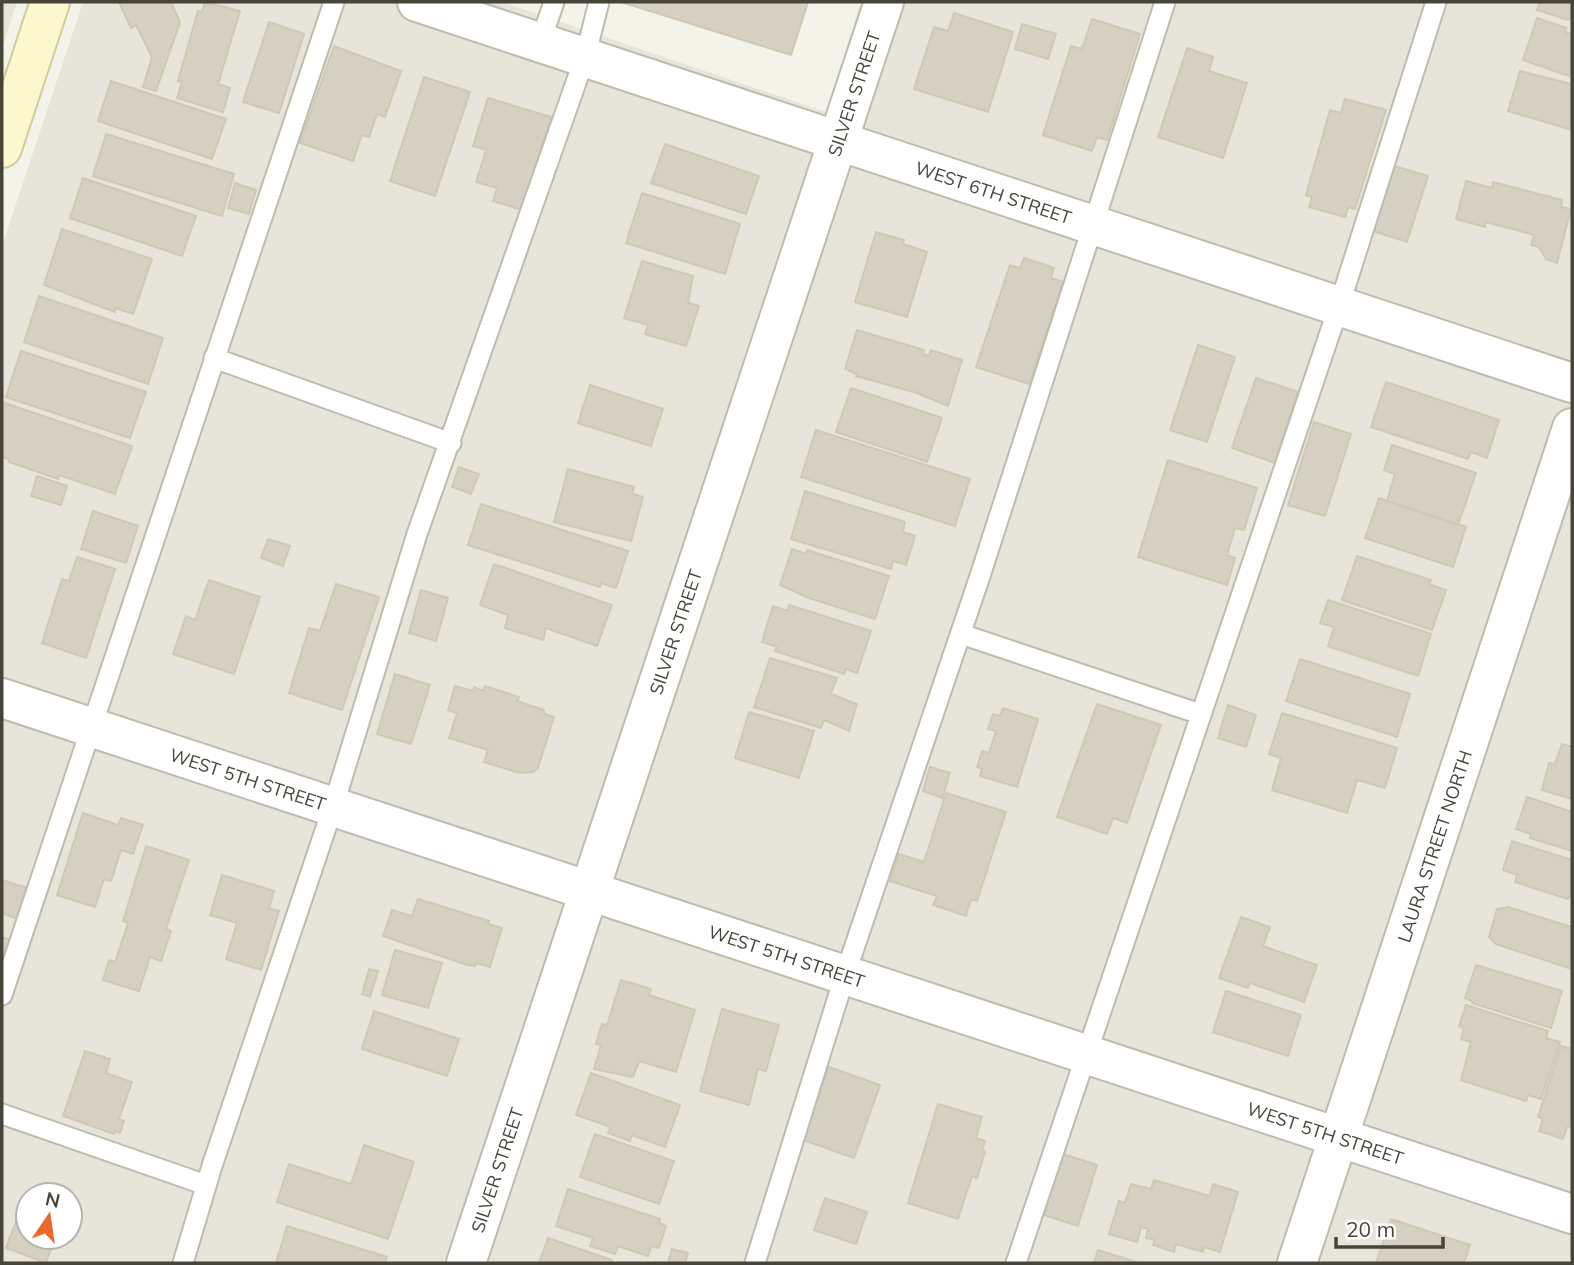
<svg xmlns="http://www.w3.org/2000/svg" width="1574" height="1265" font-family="Mulish,sans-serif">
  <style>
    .residential { fill: #e7e5d9; fill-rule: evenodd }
    .building { fill: #d5d0c1; stroke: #cfc9b4; stroke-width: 2 }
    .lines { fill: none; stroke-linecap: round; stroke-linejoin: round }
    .lane-casing { stroke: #bfbcad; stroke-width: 23 }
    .street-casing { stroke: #bfbcad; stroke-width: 42 }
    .secondary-casing { stroke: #d0cb9d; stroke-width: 42 }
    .lane { stroke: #fff; stroke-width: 19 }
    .street { stroke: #fff; stroke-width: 38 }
    .secondary { stroke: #fbf8ce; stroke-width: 38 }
    .labels { text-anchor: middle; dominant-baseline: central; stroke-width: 7; stroke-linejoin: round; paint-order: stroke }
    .street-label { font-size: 18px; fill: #474439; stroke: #fff }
  </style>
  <rect width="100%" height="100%" fill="#f4f3ea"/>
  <!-- residential -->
  <path class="residential" d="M2,2H17L2,49Z
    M83,2H509L508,4L826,112L861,2H1572V1251L1568,1263H2V246ZM28,1195H70V1237H28Z"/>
  <!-- building -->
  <path class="building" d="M119,2H171L180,22L156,91L143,87L152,57L136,25L131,28Z
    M205,2L240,11L218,84L230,88L223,112L177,98L182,82L178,81L198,11L202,12Z
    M621,2H808L791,55Z
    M1540,2H1572V17L1568,20L1537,10Z
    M954,13L1013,32L988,112L914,89L934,27L948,31Z
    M1537,18L1566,28L1565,32L1572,34V77L1523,60Z
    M1092,19L1140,34L1107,140L1097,137L1092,151L1043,135L1071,46L1082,49Z
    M269,22L304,34L279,113L243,102Z
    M1022,24L1056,34L1048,59L1015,49Z
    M334,46L401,71L385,117L377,114L369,137L362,135L353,161L300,143Z
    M1187,48L1213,57L1209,71L1247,83L1223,158L1158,137Z
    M1520,71L1572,84V130L1508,111Z
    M424,77L470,92L435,196L390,181Z
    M111,81L226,119L212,159L98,121Z
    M488,98L551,117L522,210L493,201L497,188L476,182L486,150L473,146Z
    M1345,99L1386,110L1355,209L1348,207L1345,217L1309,207L1312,197L1306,195L1330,110L1341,113Z
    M106,134L234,174L222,216L93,176Z
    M665,144L759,176L746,214L651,183Z
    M1391,165L1428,176L1407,242L1370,230Z
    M83,178L196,216L182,256L70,218Z
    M1466,181L1492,188L1493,182L1562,200L1561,207L1571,209L1557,263L1546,259L1539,247L1531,245L1534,235L1486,222L1485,227L1456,219Z
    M235,183L256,190L249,214L228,208Z
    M642,193L740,224L725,274L626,243Z
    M62,229L152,259L133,314L115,308V312L44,285Z
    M876,232L904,240L903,244L927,252L907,317L855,302Z
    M1024,258L1054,268L1051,278L1063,282L1029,384L976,367L1010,265L1020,268Z
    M642,261L693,276L688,303L699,306L686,346L645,334L648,325L624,318Z
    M39,296L163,338L148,384L24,342Z
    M857,330L924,350L923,354L929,356L931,350L962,360L948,406L917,393L856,376L857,374L845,369Z
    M1198,345L1235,357L1207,442L1170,430Z
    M21,351L146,392L130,438L6,397Z
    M1256,378L1298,392L1275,463L1232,448Z
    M1386,382L1499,420L1487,458L1471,452L1468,459L1371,427Z
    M590,385L663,409L651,446L578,423Z
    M851,388L942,418L927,462L836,432Z
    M2,402L132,446L115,494L59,475L58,479L9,462V459L2,457Z
    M1314,422L1351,434L1325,516L1288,505Z
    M816,430L970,479L955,526L801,477Z
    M1392,445L1476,473L1458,525L1387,501L1395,474L1384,470Z
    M1168,460L1257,488L1244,530L1235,528L1227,555L1235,558L1227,585L1138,557Z
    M459,467L479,474L471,494L452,487Z
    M568,469L634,487L632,494L643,497L631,541L554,522Z
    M37,476L67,486L61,505L31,496Z
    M805,491L905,522L903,532L915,536L906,565L893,561L891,569L791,539Z
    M1379,498L1466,527L1453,567L1365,538Z
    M481,504L628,551L616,588L601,583L600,587L468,545Z
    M93,511L138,526L126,563L81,549Z
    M268,539L290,546L283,566L261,558Z
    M792,549L806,554L807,550L889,576L875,619L809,598L780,585Z
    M1357,556L1431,580L1429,584L1446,590L1432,630L1342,600Z
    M77,557L115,569L86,658L42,643L62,579L69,581Z
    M494,564L612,605L597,646L546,628L543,640L505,628L508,615L480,605Z
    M209,580L260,597L234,674L173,654L186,616L195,620Z
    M336,584L379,597L342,710L289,693L309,628L320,631Z
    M421,590L448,598L436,641L409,633Z
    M1328,600L1431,634L1418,676L1328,646L1334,627L1320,623Z
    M789,605L871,631L857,673L846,669L844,674L775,651L777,647L762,642L773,606L787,611Z
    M770,658L837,678L831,694L857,704L849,731L824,720L821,728L754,707Z
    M1300,659L1410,694L1397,737L1286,701Z
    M395,674L430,685L411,744L377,734Z
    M455,686L473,691L474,687L483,691L485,686L519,697L517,701L544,710V714L554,717L538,768L533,772L520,773L484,762L488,750L449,738L457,713L448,710Z
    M1097,704L1161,725L1127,823L1113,818L1107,834L1057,817Z
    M1228,705L1256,715L1246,747L1218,738Z
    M1003,708L1038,719L1017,787L980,776L982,769L977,767L982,751L989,753L996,731L988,729L993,714L1000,716Z
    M749,712L814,731L799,778L735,758Z
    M1282,713L1397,748L1385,788L1357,780L1347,813L1272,790L1281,758L1269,754Z
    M1562,744L1572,747V799L1542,790L1549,763L1555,764Z
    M930,767L950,773L942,798L923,791Z
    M946,793L1006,812L977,901L971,899L966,916L933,905L937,896L890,881L899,854L924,862Z
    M1527,797L1572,812V851L1530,838L1531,834L1516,829Z
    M83,813L118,825L121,818L143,825L133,854L121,850L111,881L104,879L95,907L57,895Z
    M1512,841L1572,860V893L1568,899L1515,882L1517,875L1503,870Z
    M146,846L189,860L166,929L171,931L161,961L150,957L139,991L103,980L109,960L115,962L128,923L123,921Z
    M222,875L274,891L269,908L279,911L261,970L226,959L237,923L210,915Z
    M2,880L27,888L17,919L2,913Z
    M418,899L489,921L488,924L502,928L490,967L476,963L475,966L467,965L383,936L392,910L412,916Z
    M1508,907L1572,927V969L1496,944L1489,937L1497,909Z
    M1241,917L1270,927L1263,946L1317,965L1304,1002L1250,983L1248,988L1219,978Z
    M2,937L11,940L5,957L2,956Z
    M395,950L442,963L428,1008L382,995Z
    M1476,965L1562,991L1551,1028L1472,1003V1001L1465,998Z
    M369,969L378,971L370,997L362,994Z
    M621,980L651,989L649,995L695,1010L676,1072L639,1061L633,1077L594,1069L601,1045L596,1044L602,1024L607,1025Z
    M1226,991L1301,1015L1288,1056L1213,1032Z
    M1466,1005L1548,1031L1546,1038L1560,1042L1541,1099L1528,1095L1526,1101L1461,1080L1471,1042L1461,1039L1464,1028L1459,1026Z
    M722,1009L779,1025L766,1071L758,1069L749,1105L700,1091Z
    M374,1011L459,1039L447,1076L362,1049Z
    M1561,1046L1572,1049V1126L1567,1127L1563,1139L1539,1131L1543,1119L1538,1117Z
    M85,1051L110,1059L106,1073L132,1082L119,1119L124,1121L120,1133L115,1131L114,1134L63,1116Z
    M829,1067L880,1085L854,1158L803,1140Z
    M591,1073L680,1105L665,1147L632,1135L630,1141L608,1133L611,1127L576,1115Z
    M938,1104L982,1117L976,1138L985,1141L982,1150L985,1152L977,1178L972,1176L958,1219L908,1203Z
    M595,1134L674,1161L659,1204L580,1177Z
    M364,1145L414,1162L388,1239L277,1202L289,1164L351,1184Z
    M1063,1154L1097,1165L1078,1226L1044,1215Z
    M1154,1180L1210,1196L1213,1184L1238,1192L1220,1252L1204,1247L1203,1252L1176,1244L1174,1252L1153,1245L1155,1240L1146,1238L1148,1229L1141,1227L1137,1242L1109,1234L1119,1201L1125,1203L1131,1184L1151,1189Z
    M568,1189L660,1219L659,1223L666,1226L659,1248L651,1246L648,1256L618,1246L615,1254L590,1246L593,1238L556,1226Z
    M27,1193L31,1195H28V1237H55L46,1263L6,1248Z
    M825,1198L867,1212L856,1244L814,1230Z
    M1391,1219L1470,1245L1464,1263H1376Z
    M287,1226L387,1257L385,1263H276Z
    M548,1238L612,1260L611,1263H539Z
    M672,1249L688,1253L685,1263H668Z
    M1098,1250L1139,1263H1094Z"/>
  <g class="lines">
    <!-- lane casing -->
    <g class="lane-casing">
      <path id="lane" d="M540,43L554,2
        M214,358L451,443
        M961,634L1200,714
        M2,995L334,2
        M2,1114L206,1185
        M183,1263L212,1166L333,807L417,534L585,57L599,2
        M755,1263L845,975L980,576L1165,2
        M1016,1263L1339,306L1436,2"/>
    </g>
    <!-- street casing -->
    <g class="street-casing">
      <g id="street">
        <path id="s1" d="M417,2L1572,383"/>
        <path id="s2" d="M2,698L1572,1214"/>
        <path id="s3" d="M466,1263L884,2"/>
        <path id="s4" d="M1297,1263L1572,428"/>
      </g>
    </g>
    <!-- secondary casing -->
    <g class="secondary-casing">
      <path id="secondary" d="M2,148L50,2"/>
    </g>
    <!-- lane -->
    <use href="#lane" class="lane"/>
    <!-- street -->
    <use href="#street" class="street"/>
    <!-- secondary -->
    <use href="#secondary" class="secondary"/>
  </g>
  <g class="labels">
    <!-- street labels -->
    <g class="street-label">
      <text stroke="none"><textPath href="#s3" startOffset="1232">SILVER STREET</textPath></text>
      <text stroke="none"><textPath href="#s1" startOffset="607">WEST 6TH STREET</textPath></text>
      <text stroke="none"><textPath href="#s3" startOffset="665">SILVER STREET</textPath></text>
      <text stroke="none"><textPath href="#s2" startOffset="259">WEST 5TH STREET</textPath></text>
      <text stroke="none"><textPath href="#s4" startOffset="439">LAURA STREET NORTH</textPath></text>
      <text stroke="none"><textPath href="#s2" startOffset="826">WEST 5TH STREET</textPath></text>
      <text stroke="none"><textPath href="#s2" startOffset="1393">WEST 5TH STREET</textPath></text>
      <text stroke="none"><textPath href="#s3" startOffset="98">SILVER STREET</textPath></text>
    </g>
  </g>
  <!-- border -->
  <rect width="1574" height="1265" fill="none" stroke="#474439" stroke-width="7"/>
  <!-- north arrow -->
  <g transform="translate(49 1216) rotate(13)"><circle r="33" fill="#ffffff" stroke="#b5b4b0" stroke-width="2"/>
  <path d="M0-5L12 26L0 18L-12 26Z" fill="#e96a2c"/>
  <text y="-10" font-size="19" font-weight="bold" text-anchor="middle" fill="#474439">N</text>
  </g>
  <!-- scale -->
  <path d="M1336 1237v10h107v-10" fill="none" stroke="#474439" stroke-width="3.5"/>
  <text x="1346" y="1237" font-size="21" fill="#474439" stroke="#ffffff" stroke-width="5" paint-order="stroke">20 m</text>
</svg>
